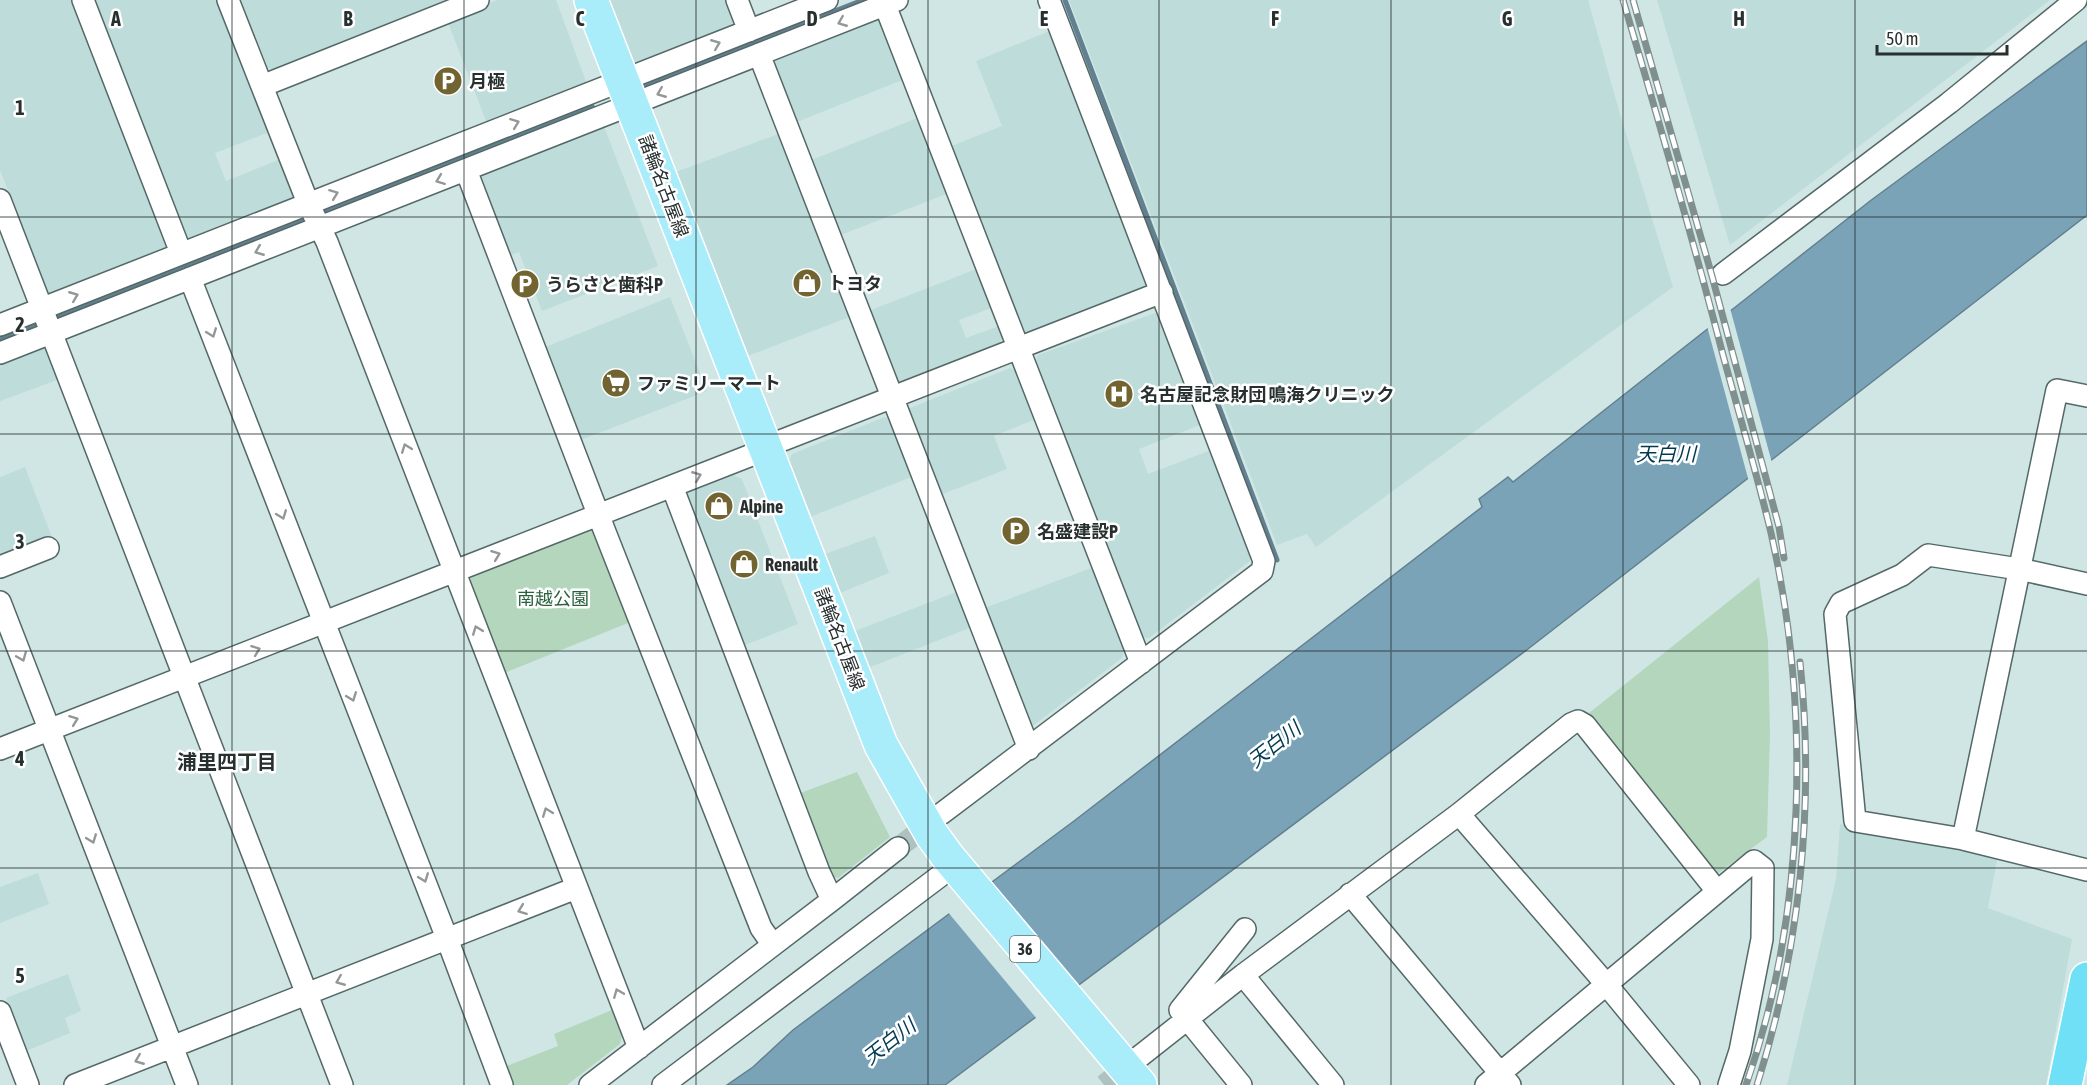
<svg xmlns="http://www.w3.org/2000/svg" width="2087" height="1085" font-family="'Asap Condensed','Noto Sans JP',sans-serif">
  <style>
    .built { fill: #bddcda }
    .green { fill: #b4d6bd }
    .water { fill: #7ba3b8; stroke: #62808f; stroke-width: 1.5 }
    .pier { fill: #d0e6e5 }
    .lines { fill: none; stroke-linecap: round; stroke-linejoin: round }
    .stream { stroke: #62808f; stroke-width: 5 }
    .street-tunnel { stroke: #aec2c1; stroke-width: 21; stroke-dasharray: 21 10; stroke-linecap: butt }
    .street-casing { stroke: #546867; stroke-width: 24 }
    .primary-casing { stroke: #fff; stroke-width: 36 }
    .highway-casing { stroke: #fff; stroke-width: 36 }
    .street { stroke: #fff; stroke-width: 21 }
    .primary { stroke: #a9ecfa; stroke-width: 33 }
    .highway { stroke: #6fe0f6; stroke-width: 33 }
    .rail-casing { stroke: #80908f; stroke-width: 7 }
    .rail { stroke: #fff; stroke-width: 4.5; stroke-dasharray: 14; stroke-linecap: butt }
    .oneway { stroke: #939897 }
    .grid { fill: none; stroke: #27302f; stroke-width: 1.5; stroke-opacity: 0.55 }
    .labels { text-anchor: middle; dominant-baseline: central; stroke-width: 5; stroke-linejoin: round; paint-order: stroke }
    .shield { fill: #fff; stroke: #686e6d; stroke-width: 1.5 }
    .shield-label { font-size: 16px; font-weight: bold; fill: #27302f }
    .poi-label { font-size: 18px; font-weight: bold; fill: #27302f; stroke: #fff; text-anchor: start }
    .street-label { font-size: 18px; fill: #27302f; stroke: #fff }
    .park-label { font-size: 18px; fill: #29613d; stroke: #fff }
    .water-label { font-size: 20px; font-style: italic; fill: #003a50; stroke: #fff }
    .neighbourhood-label { font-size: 20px; font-weight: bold; fill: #27302f; stroke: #fff }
    .grid-label { font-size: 20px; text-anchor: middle; font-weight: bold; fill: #27302f; stroke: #fff; stroke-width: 5; stroke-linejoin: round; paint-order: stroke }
  </style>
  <rect width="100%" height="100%" fill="#d0e6e5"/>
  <!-- built -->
  <path class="built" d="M0,0H74L168,244L164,253L53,296L48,294L0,170Z
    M90,0H220L272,131L215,153L226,181L283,158L296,195L292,203L191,242L183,240Z
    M241,0H456L277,71L268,68Z
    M497,0H556L588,87L488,126L447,20Z
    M609,0H729L738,22L735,29L635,67Z
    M1069,0H1588L1620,114L1673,287L1316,547L1307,534L1277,545Z
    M1657,0H2050L1730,245Z
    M873,16L881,21L905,79L794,123L770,64L773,56Z
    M1052,30L1148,280L1143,289L1028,334L1020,330L949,147L1002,126L976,61Z
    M920,117L949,193L838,236L809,161Z
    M603,124L658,266L542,311L519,252L507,256L477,179L480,172Z
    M781,133L852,316L748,356L676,172Z
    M979,268L994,307L959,320L966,338L1002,325L1004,333L999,346L902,385L892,379L866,312Z
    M670,297L707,391L578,441L543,348Z
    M1155,313L1162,316L1205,423L1139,449L1148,474L1214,449L1254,553L1250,561L1149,638L1141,637L1034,365L1038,355Z
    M41,345L48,347L60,379L0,401V361Z
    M1010,368L1018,372L1036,419L994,436L1007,469L938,496L907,415L910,408Z
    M885,417L893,421L914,476L810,517L789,460L792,454Z
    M25,467L53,540L0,560V477Z
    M731,474L742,479L798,624L738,648L685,492Z
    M875,536L889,573L840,593L825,554Z
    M1094,567L1124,650L1122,658L1034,725L1026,723L982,609Z
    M959,591L972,627L868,668L855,631Z
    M1840,824L1998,855L1988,908L2072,939L2046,1085H1787L1836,879Z
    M38,873L49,904L0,923V887Z
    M68,974L81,1011L65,1018L70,1033L26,1051L6,998Z"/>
  <!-- green -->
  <path class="green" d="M589,529L598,533L633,621L507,672L503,671L469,583L473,574Z
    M1759,577L1768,641L1770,734L1767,837L1717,874L1589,713Z
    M857,772L890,837L838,878L830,876L795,795Z
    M612,1010L622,1034L620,1044L567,1085H511L504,1067L558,1046L554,1034Z"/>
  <!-- water -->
  <path class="water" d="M2087,41V215L1528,649L945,1085H727L753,1067L793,1030L1074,821L1482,507L1479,499L1508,477L1513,482L1870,201Z"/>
  <!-- pier -->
  <path class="pier" d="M1730,308L1772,463L1749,482L1707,326Z
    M990,880L1080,987L1037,1019L947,911Z"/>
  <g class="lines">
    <!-- stream -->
    <path class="stream" d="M1065,0L1277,560
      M646,85L863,0
      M325,211L592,106
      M59,316L304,220
      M0,339L35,325"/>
    <!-- street-tunnel -->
    <path class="street-tunnel" d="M898,848L935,819
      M1104,1085L1134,1061"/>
    <!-- street casing -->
    <g class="street-casing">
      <path id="street" d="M83,0L181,253
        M228,0L308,203L327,242L639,1048
        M737,0L749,31
        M883,0L1141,663
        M759,54L1029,749
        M262,86L478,0
        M466,170L605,532L761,928L773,945
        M0,200L342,1085
        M1723,274L1949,103L2076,0
        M190,278L443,928L502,1085
        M0,325L827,0
        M0,353L897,0
        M672,486L819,872L832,900
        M0,567L48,548
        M2087,584L2019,569L1928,555L1902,575L1841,603L1835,614L1855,821L1963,839L2087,870
        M0,602L187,1085
        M0,749L749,456L765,447L1162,292
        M941,814L1262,571L1264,561L1049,0
        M1459,814L1606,984L1689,1085
        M1963,839L2057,390L2087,396
        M1350,894L1510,1085
        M1243,975L1333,1085
        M0,1012L28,1085
        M1139,1057L1243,975L1459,814L1571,724L1578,721L1585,725L1717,891
        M75,1085L576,888
        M590,1085L832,900L898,848
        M663,1085L940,876
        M1241,1085L1180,1010L1245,929
        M1486,1085L1754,861L1763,868L1762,939L1740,1051L1729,1085"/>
    </g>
    <!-- primary casing -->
    <g class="primary-casing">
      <path id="primary" d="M591,0L881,745L932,835L948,857L1140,1085"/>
    </g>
    <!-- highway casing -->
    <g class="highway-casing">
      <path id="highway" d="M2065,1085L2087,979"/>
    </g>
    <!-- street -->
    <use href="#street" class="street"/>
    <!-- primary -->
    <use href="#primary" class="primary"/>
    <!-- highway -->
    <use href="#highway" class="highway"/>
    <!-- rail casing -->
    <g class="rail-casing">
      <path id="rail" d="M1623,0C1658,118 1692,236 1723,355C1739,414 1757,474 1771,533C1811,709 1806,915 1746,1085
        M1633,0L1712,276L1779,527L1784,558
        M1757,1085C1800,949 1815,804 1800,662"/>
    </g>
    <!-- rail -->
    <use href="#rail" class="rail"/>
  </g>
  <!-- one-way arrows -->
  <defs><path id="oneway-chevron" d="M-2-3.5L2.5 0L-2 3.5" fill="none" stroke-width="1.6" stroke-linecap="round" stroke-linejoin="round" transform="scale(1.5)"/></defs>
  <g class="oneway">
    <use href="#oneway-chevron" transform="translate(842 22) rotate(158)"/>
    <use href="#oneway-chevron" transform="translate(716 44) rotate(-22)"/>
    <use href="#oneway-chevron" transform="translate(661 93) rotate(158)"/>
    <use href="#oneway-chevron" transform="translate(515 123) rotate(-21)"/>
    <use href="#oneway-chevron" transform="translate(440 180) rotate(159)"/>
    <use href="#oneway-chevron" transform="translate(334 194) rotate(-21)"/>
    <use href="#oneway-chevron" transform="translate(259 251) rotate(158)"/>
    <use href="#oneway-chevron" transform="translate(74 296) rotate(-22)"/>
    <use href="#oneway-chevron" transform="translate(212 333) rotate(69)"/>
    <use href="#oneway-chevron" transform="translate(406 448) rotate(-111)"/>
    <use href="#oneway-chevron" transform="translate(697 476) rotate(-22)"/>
    <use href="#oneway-chevron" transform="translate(282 515) rotate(69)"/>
    <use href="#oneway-chevron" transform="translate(496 555) rotate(-21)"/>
    <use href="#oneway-chevron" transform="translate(477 630) rotate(-111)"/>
    <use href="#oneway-chevron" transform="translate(256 650) rotate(-21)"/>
    <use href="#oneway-chevron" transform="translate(22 657) rotate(68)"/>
    <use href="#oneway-chevron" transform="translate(352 697) rotate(69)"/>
    <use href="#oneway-chevron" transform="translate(74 720) rotate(-21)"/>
    <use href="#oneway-chevron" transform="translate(547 812) rotate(-111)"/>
    <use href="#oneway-chevron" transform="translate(92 839) rotate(69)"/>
    <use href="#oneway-chevron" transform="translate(424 878) rotate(69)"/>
    <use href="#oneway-chevron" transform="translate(522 910) rotate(159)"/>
    <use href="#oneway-chevron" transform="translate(340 981) rotate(158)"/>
    <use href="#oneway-chevron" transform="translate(618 993) rotate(-112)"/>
    <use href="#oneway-chevron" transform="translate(139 1060) rotate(158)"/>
  </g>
  <!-- grid -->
  <path class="grid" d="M232,0V1085M464,0V1085M696,0V1085M928,0V1085M1159,0V1085M1391,0V1085M1623,0V1085M1855,0V1085M0,217H2087M0,434H2087M0,651H2087M0,868H2087"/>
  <!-- icons -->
  <defs>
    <g id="parking-disc" transform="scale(1.5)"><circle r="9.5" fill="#716431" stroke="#fff"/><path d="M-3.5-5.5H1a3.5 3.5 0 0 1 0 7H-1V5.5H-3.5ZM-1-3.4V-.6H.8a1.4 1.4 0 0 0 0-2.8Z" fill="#fff"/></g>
    <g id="shop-disc" transform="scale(1.5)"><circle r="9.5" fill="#716431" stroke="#fff"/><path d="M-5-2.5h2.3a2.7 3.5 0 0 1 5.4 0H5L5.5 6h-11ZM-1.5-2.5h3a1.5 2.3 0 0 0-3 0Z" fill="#fff"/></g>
    <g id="supermarket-disc" transform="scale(1.5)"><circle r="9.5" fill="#716431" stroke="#fff"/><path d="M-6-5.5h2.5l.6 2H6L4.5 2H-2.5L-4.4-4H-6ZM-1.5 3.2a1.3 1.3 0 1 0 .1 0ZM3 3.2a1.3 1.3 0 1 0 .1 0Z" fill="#fff"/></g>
    <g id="hospital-disc" transform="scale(1.5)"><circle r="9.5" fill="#716431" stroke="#fff"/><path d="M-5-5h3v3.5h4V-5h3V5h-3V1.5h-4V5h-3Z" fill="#fff"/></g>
  </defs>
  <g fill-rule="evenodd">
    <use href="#parking-disc" x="448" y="81"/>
    <use href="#shop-disc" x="807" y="283"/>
    <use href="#parking-disc" x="525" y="284"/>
    <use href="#supermarket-disc" x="616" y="383"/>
    <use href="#hospital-disc" x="1119" y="394"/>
    <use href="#shop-disc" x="719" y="506"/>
    <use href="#parking-disc" x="1016" y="531"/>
    <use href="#shop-disc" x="744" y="564"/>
  </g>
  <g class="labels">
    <!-- shield labels -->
    <rect class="shield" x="1010" y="936" width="30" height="26" rx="4.5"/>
    <g class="shield-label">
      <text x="1025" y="949">36</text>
    </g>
    <!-- poi labels -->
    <g class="poi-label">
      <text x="469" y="81">月極</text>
      <text x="828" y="283">トヨタ</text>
      <text x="546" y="284">うらさと歯科P</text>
      <text x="637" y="383">ファミリーマート</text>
      <text x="1140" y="394">名古屋記念財団 鳴海クリニック</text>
      <text x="740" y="506">Alpine</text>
      <text x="1037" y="531">名盛建設P</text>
      <text x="765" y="564">Renault</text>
    </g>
    <!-- street labels -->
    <g class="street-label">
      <text transform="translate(664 186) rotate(69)">諸輪名古屋線</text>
      <text transform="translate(840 639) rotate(69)">諸輪名古屋線</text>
    </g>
    <!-- park labels -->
    <g class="park-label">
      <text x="553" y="598">南越公園</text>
    </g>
    <!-- water labels -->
    <g class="water-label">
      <text x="1666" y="453">天白川</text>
      <text transform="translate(1274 744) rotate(-38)">天白川</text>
      <text transform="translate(889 1041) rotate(-38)">天白川</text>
    </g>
    <!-- neighbourhood labels -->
    <g class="neighbourhood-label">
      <text x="227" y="761">浦里四丁目</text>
    </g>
  </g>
  <g class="grid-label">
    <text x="116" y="26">A</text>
    <text x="348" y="26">B</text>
    <text x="580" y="26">C</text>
    <text x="812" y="26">D</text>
    <text x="1044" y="26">E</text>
    <text x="1275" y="26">F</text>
    <text x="1507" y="26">G</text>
    <text x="1739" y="26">H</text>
    <text x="20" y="115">1</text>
    <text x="20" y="332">2</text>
    <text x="20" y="549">3</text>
    <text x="20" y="766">4</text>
    <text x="20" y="983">5</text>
  </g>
  <!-- scale -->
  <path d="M1877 45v9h130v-9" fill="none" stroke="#27302f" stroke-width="3"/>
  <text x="1886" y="45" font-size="18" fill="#27302f" stroke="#ffffff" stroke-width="4.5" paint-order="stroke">50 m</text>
</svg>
